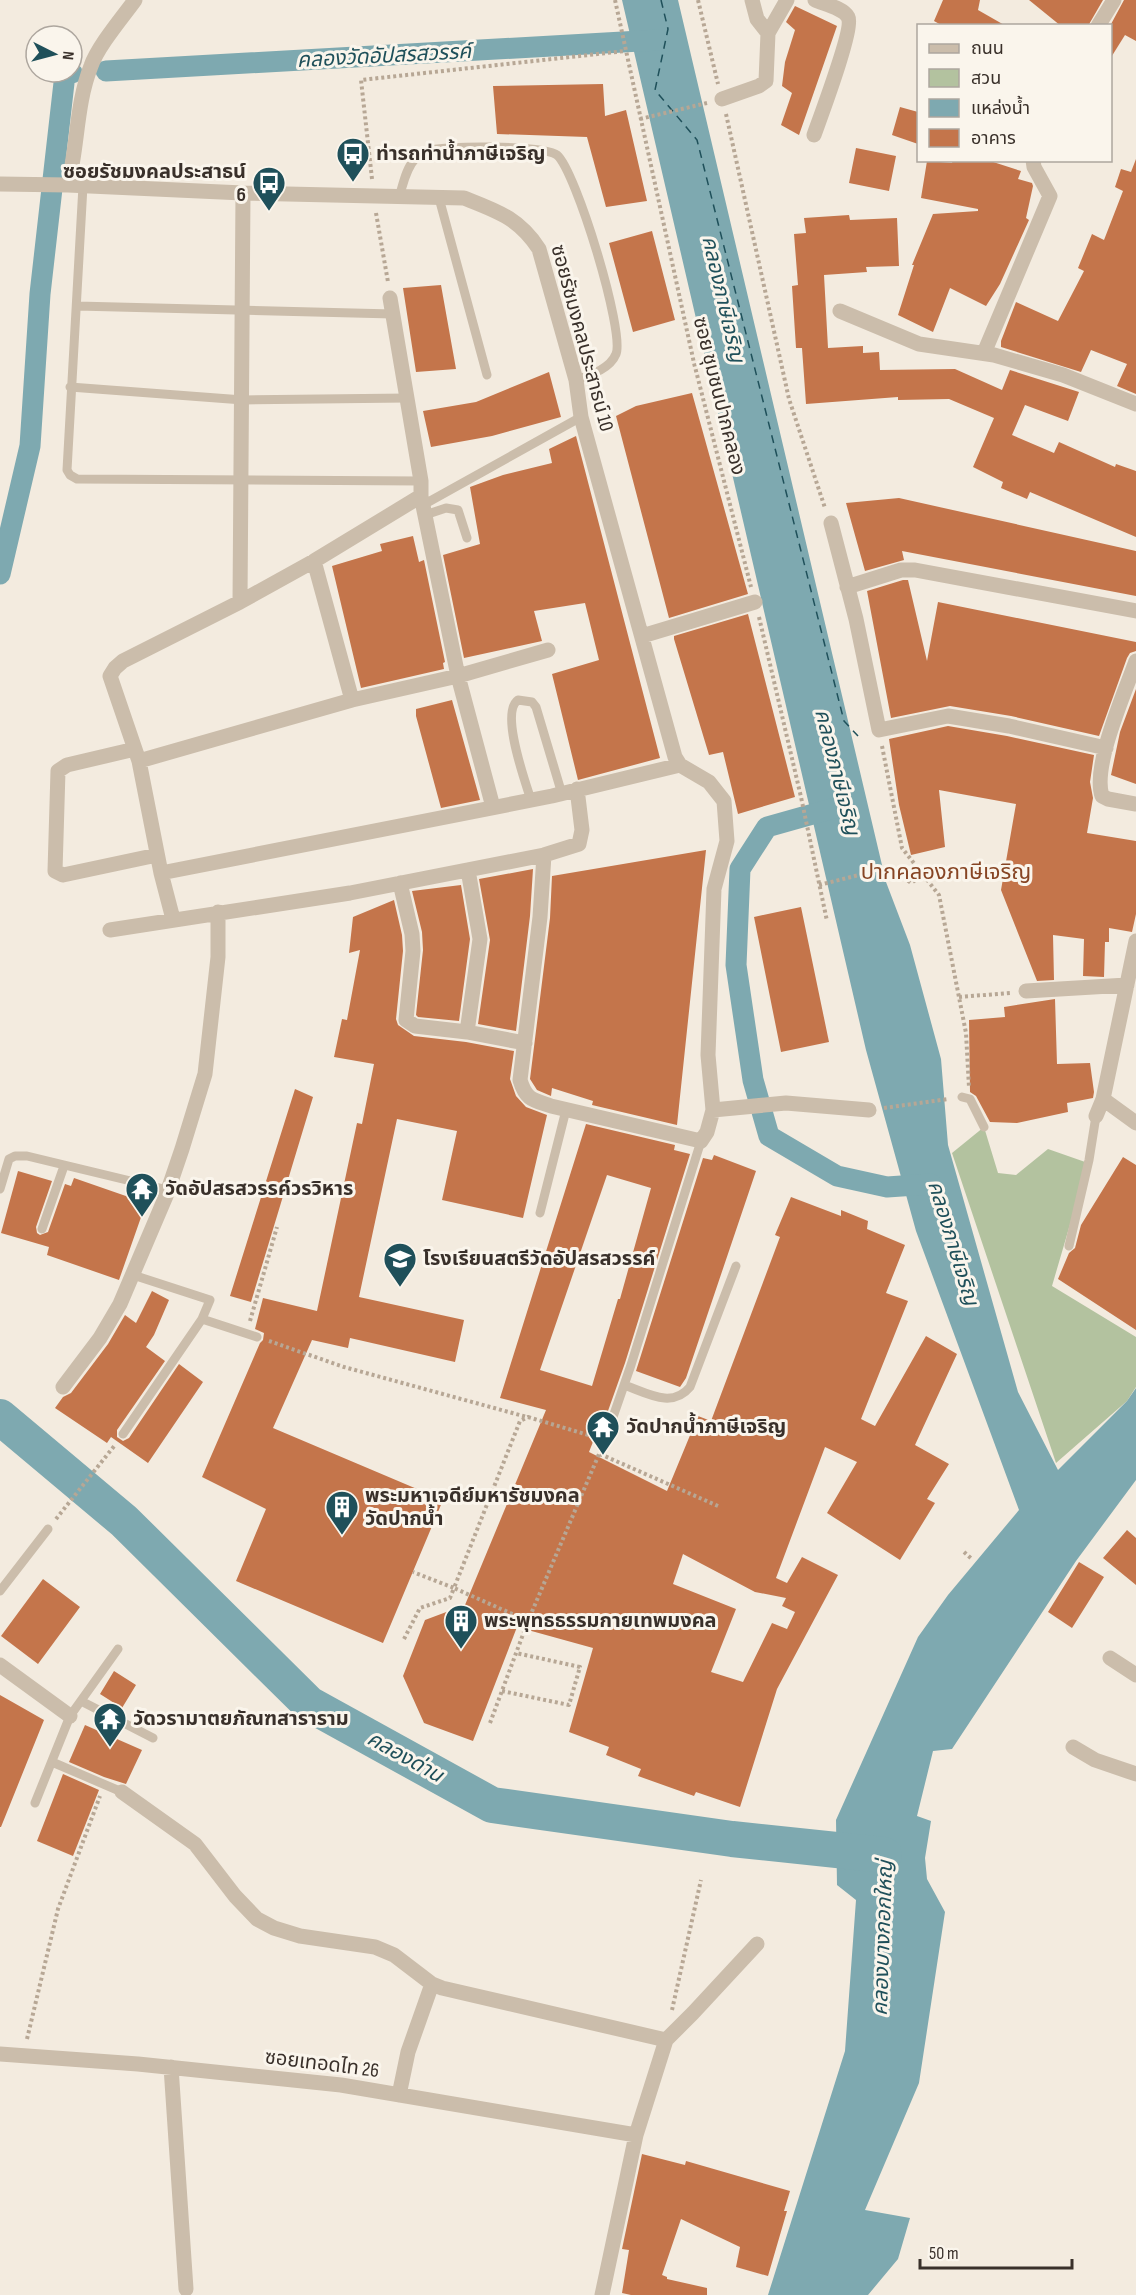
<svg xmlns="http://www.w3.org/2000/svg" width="1136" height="2295" font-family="'Sofia Sans Condensed','Noto Sans Thai',sans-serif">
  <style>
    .green { fill: #b3c29f }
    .water { fill: #7ea9b0 }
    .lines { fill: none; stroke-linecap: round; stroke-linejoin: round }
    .canal { stroke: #7ea9b0; stroke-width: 21 }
    .river { stroke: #7ea9b0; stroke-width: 36 }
    .ferry { stroke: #1f505a; stroke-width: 1.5; stroke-dasharray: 8 6; stroke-linecap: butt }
    .building { fill: #c4754b; fill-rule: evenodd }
    .path { stroke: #b7a795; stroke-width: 4; stroke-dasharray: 3 3; stroke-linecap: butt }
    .lane { stroke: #cbbdab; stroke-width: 9 }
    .street { stroke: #cbbdab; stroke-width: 15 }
    .labels { text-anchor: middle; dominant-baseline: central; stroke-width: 6; stroke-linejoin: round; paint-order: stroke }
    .poi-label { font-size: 20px; font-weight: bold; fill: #39302a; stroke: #faf5ec; text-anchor: start }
    .street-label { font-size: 20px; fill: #39302a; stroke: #faf5ec }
    .water-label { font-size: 21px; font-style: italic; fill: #1f505a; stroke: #faf5ec }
    .quarter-label { font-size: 22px; fill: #874524; stroke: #faf5ec }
  </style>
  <rect width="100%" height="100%" fill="#f3ebdf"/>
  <!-- green -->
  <path class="green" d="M984,1127L998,1173L1016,1175L1048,1149L1088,1163L1052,1286L1136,1337V1387L1127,1401L1056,1463L952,1153Z"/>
  <!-- water -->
  <path class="water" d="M622,0H678L886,882L910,945L941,1059L948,1145L1018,1392L1058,1470L1127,1401L1136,1388V1480L1076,1561L952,1749L933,1751L917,1816L931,1821L925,1858L927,1879L945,1912L919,2083L865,2210L910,2218L898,2259L868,2295H768L845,2051L856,1900L837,1885L836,1820L918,1637L948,1595L1019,1510L916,1231L866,1050Z"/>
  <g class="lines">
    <!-- canal -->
    <path class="canal" d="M106,71L658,40
      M0,574L30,446L40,294L65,74L72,73
      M838,807L767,827L740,869L736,965L753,1080L769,1136L837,1176L887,1187L931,1184"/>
    <!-- river -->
    <path class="river" d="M0,1417L124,1521L309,1704L492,1805L732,1839L884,1855"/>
    <!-- ferry -->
    <path class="ferry" d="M661,0L668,29L655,90L697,140L844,721L858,736"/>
  </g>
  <!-- building -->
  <path class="building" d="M943,0H980L978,10L1006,26H943L934,21Z
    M1029,0H1103L1088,26H1061Z
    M1124,0H1136V41L1125,35L1110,59V26Z
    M795,6L837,26L799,135L781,125L792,93L782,86L785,62L795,30L786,22Z
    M603,84L605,116L626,110L647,201L606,207L587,137L497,134L493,86Z
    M900,107L918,112V144L892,135Z
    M856,148L896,156L889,191L849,183Z
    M1136,159V394L1117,386L1127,364L1091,350L1081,372L1001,347V341L1016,302L1058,321L1084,271L1078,268L1092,234L1104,240L1123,191L1115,187L1121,169L1131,172Z
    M953,160H987L1021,171L1018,179L1032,183L1033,186L1026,218L1029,220L1000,284L986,306L950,288L933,332L898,315L914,265H912L933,214L978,211V209L921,198L927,161L952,163Z
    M849,215L850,220L897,218L899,266L866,267L867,272L824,275L828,348L863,346V353L879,352L880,370L955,369L1002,390L1010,370L1079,392L1068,421L1025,405L1012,435L1054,453L1059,442L1115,467L1116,464L1136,471V537L1030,492L1027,499L1001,488L1003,482L973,467L994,418L949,399L898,400V397L806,404L802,348H796L792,286L798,285L794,234L806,233L804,218Z
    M652,231L675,320L633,332L609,243Z
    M441,285L456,369L416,372L403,288Z
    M549,372L561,417L492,436L431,447L423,411L476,402Z
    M692,393L748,594L669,618L616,416L636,406Z
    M576,436L660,758L578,780L552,674L599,660L585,603L534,611L542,641L464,658L443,555L480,544L470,487L503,475L552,463L549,449Z
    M899,498L1136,551V596L902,551L904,560L865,571L846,503Z
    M413,536L419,562L424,560L445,662L443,663L444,669L361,688L332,566L382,551L380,544Z
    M903,580H908L927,661L938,602L1136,642V651L1130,653L1127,658L1099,736L1011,716L950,706L891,718L867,591Z
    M748,614L795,797L738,814L723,752L709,755L674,639V636Z
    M1136,689V784L1111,775L1120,732Z
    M452,700L480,800L441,808L416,716V709Z
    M948,726L1007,736L1094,755L1090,782L1093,798L1087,833L1136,841V914L1132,932L1109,928V942H1105L1104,977L1083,976L1084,939L1053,935L1054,980L1037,981L1001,890L1016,804L939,790L945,847L911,855L899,805L889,739Z
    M706,850L677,1125L592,1105L593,1101L552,1088L551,1096L537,1090L530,1079L550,918L552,876Z
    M533,869L530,916L516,1031L478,1024L490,940L479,879Z
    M461,885L470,939L459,1021L418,1017L416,1015L423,950L422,932L412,891Z
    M394,900L402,935L403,951L396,1019L398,1025L414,1036L466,1042L514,1051L510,1079L516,1096L526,1107L547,1115L523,1218L442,1200L457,1131L397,1119L359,1297L464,1320L455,1362L350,1338L348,1348L312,1340L273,1428L443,1500L383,1643L236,1581L266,1509L202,1477L260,1343L263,1340L264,1333L255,1329L263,1298L317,1311L357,1123L362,1124L374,1064L334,1057L342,1019L347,1020L360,950L349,953L353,917Z
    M801,907L829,1042L781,1052L754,917Z
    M1055,999L1057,1064L1090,1063L1094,1092L1093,1098L1067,1103L1068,1112L1017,1123L990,1122L976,1096L970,1092L969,1020L1005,1017L1004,1007Z
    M295,1089L313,1097L251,1302L230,1296Z
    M586,1124L675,1145L674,1150L690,1154L625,1363L603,1425L600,1424L589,1452L667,1491L698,1416L711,1421L780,1237L775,1235L791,1197L841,1216V1210L868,1221L867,1229L905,1245L886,1293L908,1301L861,1419L875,1426L926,1336L957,1354L915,1445L949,1464L927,1499L935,1503L900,1560L827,1513L857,1462L825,1447L776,1578L787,1583L802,1557L838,1575L777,1689L740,1807L696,1792L694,1796L638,1776L641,1769L606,1755L609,1747L569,1732L593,1648L517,1627L473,1741L424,1723L403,1676L425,1620L465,1605L546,1410L500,1398ZM607,1175L651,1188L620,1299H618L592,1386L540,1370ZM683,1554L755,1592L786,1598L782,1606L795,1612L787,1629L772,1623L743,1682L711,1672L736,1609L673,1584Z
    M714,1155L756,1171L686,1378L680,1387L636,1371L703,1158L712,1160Z
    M1123,1157L1136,1165V1330L1058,1279L1069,1253L1075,1248L1081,1225Z
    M18,1171L52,1181L36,1227L37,1233L40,1235L48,1232L65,1184L71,1186L74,1178L146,1203L119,1280L47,1255L49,1247L1,1233Z
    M152,1291L169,1300L154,1335L146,1347L165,1361L117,1430V1437L123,1441L129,1438L179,1364L203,1382L148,1463L111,1437L107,1443L55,1408L63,1397L71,1393L108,1344L125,1315L136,1323Z
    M1127,1530L1136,1538V1585L1103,1558Z
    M1079,1562L1104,1577L1072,1628L1048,1612Z
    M43,1579L80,1607L38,1664L1,1636Z
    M114,1671L136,1685L122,1708L100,1694Z
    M0,1695L44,1720L1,1827H0Z
    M85,1725L142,1750L126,1784L104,1777L69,1762Z
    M63,1774L99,1790L73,1856L37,1841Z
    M642,2154L685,2165L686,2161L790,2191L784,2211H787L768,2276L736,2267L740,2247L681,2219L662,2275L667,2277V2279L707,2288V2295H631L622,2293L629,2250L622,2249Z"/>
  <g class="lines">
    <!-- path -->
    <path class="path" d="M615,0L694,363L751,587
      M698,0L718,84
      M726,114L789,399L825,508
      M640,119L707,103
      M372,179L361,80L625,51
      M376,213L388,282
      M759,617L801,797L827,921
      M882,746L902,848L939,895L966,1033L969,1087
      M819,885L891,867L911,883L923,875
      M959,997L1010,993
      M884,1108L948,1099
      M250,1321L277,1227
      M269,1341L344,1367L527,1417
      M528,1417L605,1440L528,1621L454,1588L520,1421Z
      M600,1454L718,1506
      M56,1519L115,1445
      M964,1552L973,1560
      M404,1639L420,1608L450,1598L454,1588L413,1572
      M502,1691L569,1705L580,1667L516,1653
      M490,1723L528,1621
      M672,2010L701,1880
      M27,2039L58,1909L100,1796"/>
    <!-- lane -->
    <path class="lane" d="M83,186L67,470L70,475L77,479L421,481
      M399,197C403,185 406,168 415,159C417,156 423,153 426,151C442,145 545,145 557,155C576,171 625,332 616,354C610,369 590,375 576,380
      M439,198L487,375
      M77,306L393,314
      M70,387L243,400L407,398
      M423,505L581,417
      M425,515L446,508L458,510L467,538
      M531,800C525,781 500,712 518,700L532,702L536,707L562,794
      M962,1097L970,1099L984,1127
      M0,1189L9,1159L15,1156H27L168,1190
      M540,1213L566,1110
      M42,1229L64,1166
      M1069,1246L1089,1160L1096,1116
      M202,1319L257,1337
      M624,1385C647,1393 672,1409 690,1387L736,1266
      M123,1434L202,1319L210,1300L133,1275
      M605,1440L631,1365L701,1141
      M0,1591L48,1529
      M81,1701L153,1738
      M52,1762L122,1792
      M35,1803L70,1716L118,1649"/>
    <!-- street -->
    <path class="street" d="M1098,26L1114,0
      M768,33L787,0
      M722,99L759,86L766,81L768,33L757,19L752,0
      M814,135C820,118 854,28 848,17C843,8 824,4 815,0
      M0,184L68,185L243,193L464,198C497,211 519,218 539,249L576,380L581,417L675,757L680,765
      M68,185C78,145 76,104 91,66C98,46 122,18 135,0
      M390,298L421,481V496L458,676L493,807
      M840,311L919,344L994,355L1063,375L1136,404
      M984,353L1050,196L1034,167L1033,160
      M831,523L856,619L879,730L948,716L1009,726L1106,748
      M314,561L352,700
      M847,587L901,570H915L1136,611
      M240,602L243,193
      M642,636L755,602
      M1136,661C1125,692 1092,766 1102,796L1108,799L1136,804
      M135,749L67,765L58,771L55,871L63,875L157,855
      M139,761L352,700L458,676L548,650
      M544,855L540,917L520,1080C526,1100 533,1100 551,1106L701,1141L707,1132L713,1110
      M161,873L552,796L680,765L709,782L724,801L727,841L714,889L708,1055L713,1110L786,1103L869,1110
      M400,883L412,934L413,951L406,1020L415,1026L467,1032L525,1043
      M173,919L161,873L139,761L110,676L115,668L123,661L240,602L314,561L421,496
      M110,930L350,893L544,855L579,844L582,830L577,789
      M1026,991L1127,985
      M467,1032L480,939L468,870
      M1103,1099L1136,1123
      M1096,1116L1103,1099L1136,941
      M63,1387L100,1338L120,1304L166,1196L182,1149L205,1074L218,957V912
      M1110,1658L1136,1675
      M0,1665L70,1716
      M1073,1747L1095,1760L1136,1774
      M122,1792L195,1844L235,1896L257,1919L274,1928L300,1936L375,1947L394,1955L432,1984L442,1988L666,2040
      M0,2054L138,2064L341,2085L636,2135
      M171,2067L186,2289
      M399,2095L408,2052L432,1984
      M602,2295L636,2135L666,2040L693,2013L757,1944"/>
  </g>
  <!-- icons -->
  <defs>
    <g id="bus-pin" transform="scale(1.725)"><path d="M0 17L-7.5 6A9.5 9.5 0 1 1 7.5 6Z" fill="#1f505a" stroke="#faf5ec"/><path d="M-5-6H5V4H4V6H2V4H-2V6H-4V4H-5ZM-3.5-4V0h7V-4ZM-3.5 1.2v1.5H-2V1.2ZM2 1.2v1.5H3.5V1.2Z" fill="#fff"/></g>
    <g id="temple-pin" transform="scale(1.725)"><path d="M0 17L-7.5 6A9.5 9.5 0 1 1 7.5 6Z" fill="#1f505a" stroke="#faf5ec"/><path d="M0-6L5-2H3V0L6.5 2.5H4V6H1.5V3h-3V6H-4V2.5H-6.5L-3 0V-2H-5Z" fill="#fff"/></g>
    <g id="school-pin" transform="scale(1.725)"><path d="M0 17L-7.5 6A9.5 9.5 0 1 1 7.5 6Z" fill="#1f505a" stroke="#faf5ec"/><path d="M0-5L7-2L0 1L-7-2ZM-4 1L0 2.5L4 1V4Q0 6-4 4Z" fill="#fff"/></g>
    <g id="building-pin" transform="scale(1.725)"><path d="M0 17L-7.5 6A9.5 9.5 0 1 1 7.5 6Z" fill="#1f505a" stroke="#faf5ec"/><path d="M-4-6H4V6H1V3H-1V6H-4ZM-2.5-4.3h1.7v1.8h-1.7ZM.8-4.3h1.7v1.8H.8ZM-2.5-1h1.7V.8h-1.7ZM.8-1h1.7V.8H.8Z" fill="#fff"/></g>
  </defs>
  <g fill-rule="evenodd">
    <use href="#bus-pin" x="353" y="154"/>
    <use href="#bus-pin" x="269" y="183"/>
    <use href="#temple-pin" x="142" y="1189"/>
    <use href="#school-pin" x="400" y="1259"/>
    <use href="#temple-pin" x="603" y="1427"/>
    <use href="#building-pin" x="342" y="1507"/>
    <use href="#building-pin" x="461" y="1621"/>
    <use href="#temple-pin" x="110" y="1719"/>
  </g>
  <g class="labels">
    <!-- poi labels -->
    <g class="poi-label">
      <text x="376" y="154">ท่ารถท่าน้ำภาษีเจริญ</text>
      <text x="246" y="172" text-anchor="end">ซอยรัชมงคลประสาธน์<tspan x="246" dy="23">6</tspan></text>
      <text x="165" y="1189">วัดอัปสรสวรรค์วรวิหาร</text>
      <text x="423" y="1259">โรงเรียนสตรีวัดอัปสรสวรรค์</text>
      <text x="626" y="1427">วัดปากน้ำภาษีเจริญ</text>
      <text x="365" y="1496">พระมหาเจดีย์มหารัชมงคล<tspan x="365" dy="23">วัดปากน้ำ</tspan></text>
      <text x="484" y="1621">พระพุทธธรรมกายเทพมงคล</text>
      <text x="133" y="1719">วัดวรามาตยภัณฑสาราราม</text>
    </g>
    <!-- street labels -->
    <g class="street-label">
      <text transform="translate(582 338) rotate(75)">ซอยรัชมงคลประสาธน์ 10</text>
      <text transform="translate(719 396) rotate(76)">ซอย ชุมชนปากคลอง</text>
      <text transform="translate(322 2064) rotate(7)">ซอยเทอดไท 26</text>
    </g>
    <!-- water labels -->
    <g class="water-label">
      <text transform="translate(384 56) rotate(-3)">คลองวัดอัปสรสวรรค์</text>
      <text transform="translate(723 299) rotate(77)">คลองภาษีเจริญ</text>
      <text transform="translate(837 772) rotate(76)">คลองภาษีเจริญ</text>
      <text transform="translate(953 1243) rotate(73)">คลองภาษีเจริญ</text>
      <text transform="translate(405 1757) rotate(29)">คลองด่าน</text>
      <text transform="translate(883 1938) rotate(-88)">คลองบางกอกใหญ่</text>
    </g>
    <!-- quarter labels -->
    <g class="quarter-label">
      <text x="946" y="872">ปากคลองภาษีเจริญ</text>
    </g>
  </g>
  <!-- legend -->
  <rect x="917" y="24" width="195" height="138" fill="#faf5ec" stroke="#ada69e" stroke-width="1.5"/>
  <rect x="929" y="44" width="30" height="9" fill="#cbbdab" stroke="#ada69e" stroke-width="1.5"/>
  <text x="971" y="54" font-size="18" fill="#39302a">ถนน</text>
  <rect x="929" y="69" width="30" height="18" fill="#b3c29f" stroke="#ada69e" stroke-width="1.5"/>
  <text x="971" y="84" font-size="18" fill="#39302a">สวน</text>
  <rect x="929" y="99" width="30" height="18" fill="#7ea9b0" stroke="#ada69e" stroke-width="1.5"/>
  <text x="971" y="114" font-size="18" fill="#39302a">แหล่งน้ำ</text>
  <rect x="929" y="129" width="30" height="18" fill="#c4754b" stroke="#ada69e" stroke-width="1.5"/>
  <text x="971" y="144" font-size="18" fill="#39302a">อาคาร</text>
  <!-- north arrow -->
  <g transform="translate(54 54) rotate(96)"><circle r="28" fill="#faf5ec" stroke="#ada69e" stroke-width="1.5"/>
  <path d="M0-4.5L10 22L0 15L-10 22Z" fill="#1f505a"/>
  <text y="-9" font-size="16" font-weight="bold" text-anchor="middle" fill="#39302a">N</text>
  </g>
  <!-- scale -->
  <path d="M920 2259v9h152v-9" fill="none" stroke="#39302a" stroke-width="3"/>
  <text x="929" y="2259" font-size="18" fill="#39302a" stroke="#faf5ec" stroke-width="4.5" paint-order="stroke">50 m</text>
</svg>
